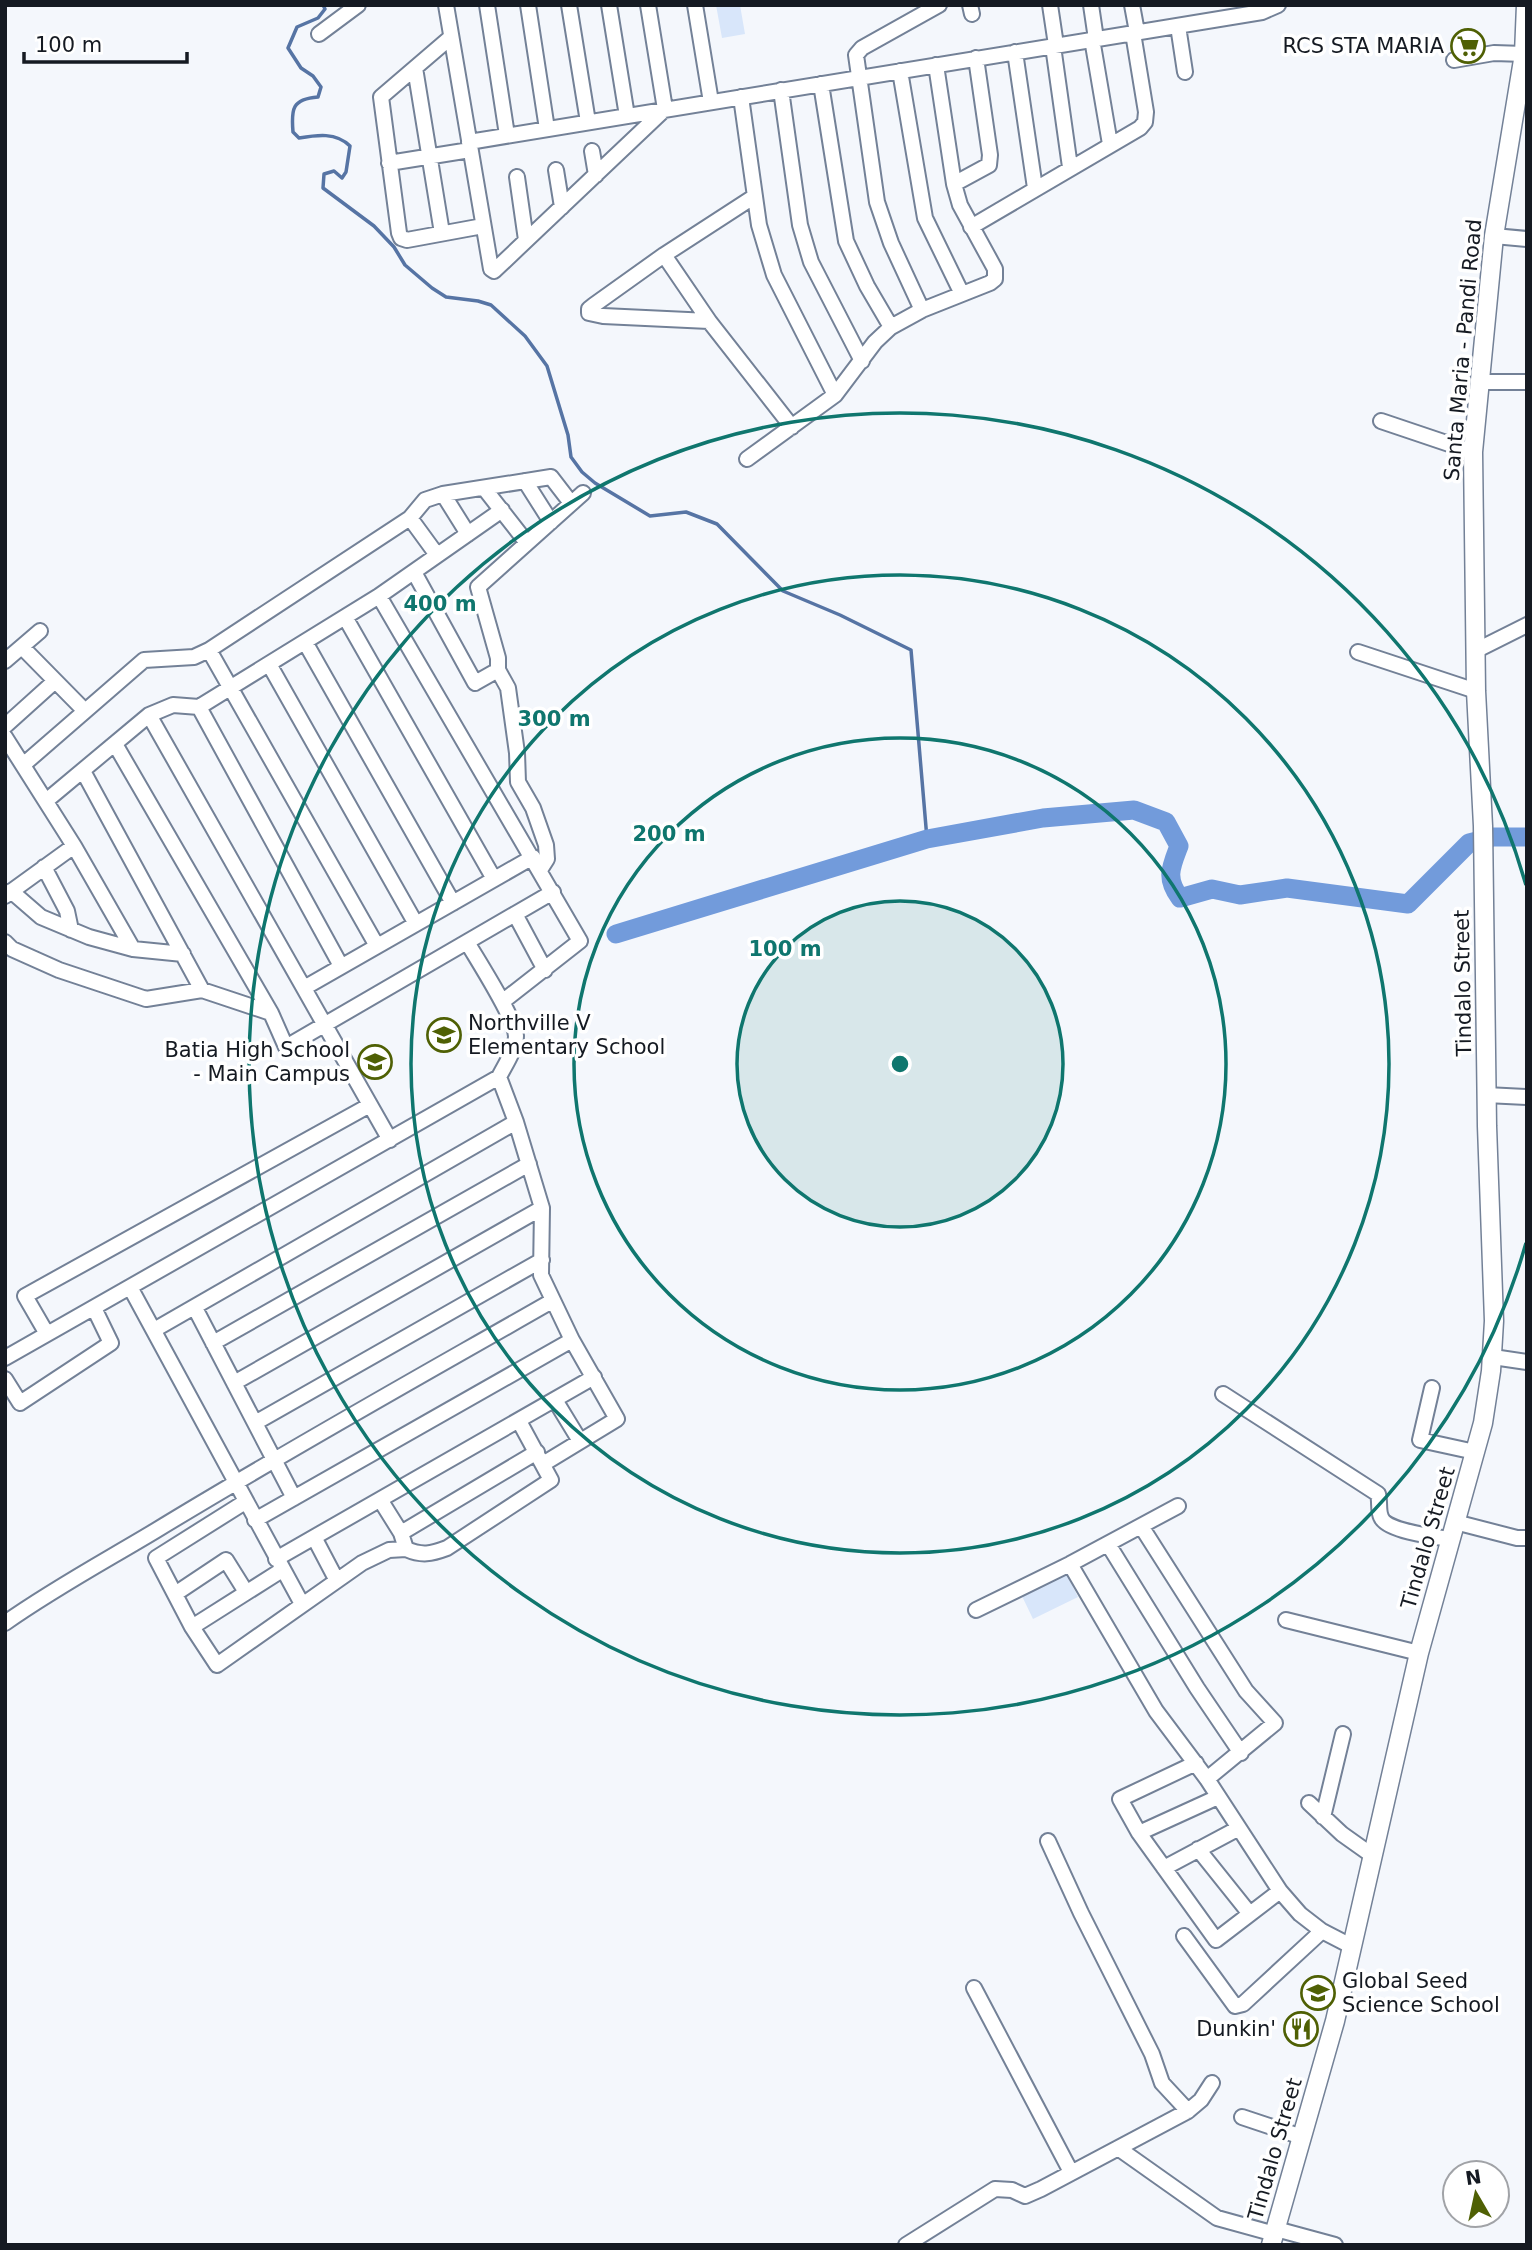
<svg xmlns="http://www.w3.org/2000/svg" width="1532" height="2250" font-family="'DejaVu Sans',sans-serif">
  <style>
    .green { fill: #d8e6fa }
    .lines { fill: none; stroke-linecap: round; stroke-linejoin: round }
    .stream { stroke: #5674a4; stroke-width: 3.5 }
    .river { stroke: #729bdb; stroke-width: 19 }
    .minor-casing { stroke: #738197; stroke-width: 18 }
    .major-casing { stroke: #738197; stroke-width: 21 }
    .minor { stroke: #fff; stroke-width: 14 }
    .major { stroke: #fff; stroke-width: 18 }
    .ring { fill: none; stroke: #0f766e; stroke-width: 3.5 }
    .labels { text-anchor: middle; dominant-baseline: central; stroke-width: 7; stroke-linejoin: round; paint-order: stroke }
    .poi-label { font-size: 21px; fill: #151a22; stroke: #fff; text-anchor: end }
    .street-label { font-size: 21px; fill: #151a22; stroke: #fff }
    .centre { fill: #0f766e; stroke: #fff; stroke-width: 3.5 }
    .ring-label { font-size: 21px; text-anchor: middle; font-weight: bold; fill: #0f766e; stroke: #fff; stroke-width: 7; stroke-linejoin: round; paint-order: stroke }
  </style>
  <rect width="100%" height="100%" fill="#f4f7fc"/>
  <!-- green -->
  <path class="green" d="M716,5H740L745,34L722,38Z
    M1066,1573L1078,1597L1033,1619L1021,1594Z"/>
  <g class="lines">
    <!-- stream -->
    <path class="stream" d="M323,5L325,9L318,18L297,27L288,48L301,68L313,76L321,87L318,97C292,99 291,109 293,132L299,138C317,135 336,132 350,146L346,172L342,178L334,171L324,174L323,188L374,226L394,247L405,265L432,288L446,297L478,301L491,305L525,336L547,366L568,435L571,457L582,472L595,483L650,516L686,512L717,524L783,591L840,615L911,650L927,839"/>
    <!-- river -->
    <path class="river" d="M616,934L927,839L1043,818L1134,810L1166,822L1179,846C1171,867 1165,878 1180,898L1212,889L1240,895L1287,888L1408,904L1469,843L1493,837H1527"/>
    <!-- minor casing -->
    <g class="minor-casing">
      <path id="minor" d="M446,5L491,269L494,271L665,109L648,5
        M487,5L507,135
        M528,5L547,129
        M569,5L588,122
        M609,5L627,116
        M695,5L711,102
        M970,5L972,14
        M1050,5L1056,45
        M1091,5L1096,39
        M1132,5L1137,32
        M1178,26L1185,72
        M319,34L358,5
        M451,37L381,97L399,233L401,238L407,240L483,226
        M1092,39L1110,144
        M1053,46L1070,167
        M1015,52L1035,188
        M1454,60L1494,53L1524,54
        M415,68L442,233
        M900,71L925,218L962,294
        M821,84L846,241L867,286L891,327
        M781,90L800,225L811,262L862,361
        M741,97L759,225L774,275L835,395
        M469,142L1262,12L1278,5
        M592,151L596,175
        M389,163L470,150
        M556,170L562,207
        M517,177L526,240
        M954,184L989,165L990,155L976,58
        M755,196L664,255L594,305L589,309V313L603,316L709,321L792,427
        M971,227L1140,128L1145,122L1146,112L1133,33
        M1494,236L1527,239
        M664,255L709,321
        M922,310L891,243L877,202L856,55L862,48L939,5
        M1478,382H1527
        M1381,421L1473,452
        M747,459L835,395L875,342L891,327L922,310L990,283L995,279V269L960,205L954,184L936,65
        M525,481L551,522
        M484,488L527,543
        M443,494L468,534
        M410,518L437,555
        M414,572L475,683L498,670
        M379,596L580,941L502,1002
        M345,617L494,879
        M305,642L453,903
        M22,647L85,711
        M209,650L377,946
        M1477,650L1527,625
        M1358,652L1476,691
        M5,661L40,631
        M269,664L416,924
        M199,707L341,966
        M149,715L390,1140
        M5,726L55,681
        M5,737L74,846L133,949
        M115,744L271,1013
        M23,765L144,660L194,657L209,650L410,518L425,500L443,494L551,477L571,503
        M83,771L202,990
        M46,801L149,715L173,705L199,707L379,596L502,510
        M44,867L67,911L71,930
        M540,870L547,859L546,845L533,808L518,782L517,753L508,688L498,670V658L478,587L583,493
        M11,891L41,917L89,937L133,949L183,954
        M5,896L74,846
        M515,914L545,970
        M5,942L12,949L59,970L146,999L202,990L271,1013L286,1047L553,892
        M304,988L533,857
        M499,1077L516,1122L542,1208L541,1275L572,1340L617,1419L543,1464
        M1486,1095L1527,1097
        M130,1287L302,1604
        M195,1308L294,1498
        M154,1330L516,1122
        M47,1334L25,1296L370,1105
        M213,1343L529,1164
        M1493,1357L1527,1362
        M5,1358L499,1077C505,1065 516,1049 516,1036C515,1018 478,961 467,942
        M5,1379L20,1403L111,1343L94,1308
        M234,1383L542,1208
        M1432,1388L1420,1440L1475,1452
        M1223,1394L1378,1494C1380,1501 1378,1511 1381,1517C1386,1531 1436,1537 1450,1539
        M555,1400L580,1441
        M255,1423L542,1260
        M381,1501L401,1533L406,1549C422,1556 431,1554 447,1548L551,1480L519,1421
        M245,1502L156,1558L192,1627L217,1665L362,1563L389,1550L406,1549
        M255,1520L572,1340
        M1455,1522L1517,1538H1527
        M1141,1526L1246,1691L1275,1723L1207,1779
        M401,1533L537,1452
        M315,1539L336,1579
        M1108,1544L1197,1688L1241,1753
        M276,1559L594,1377
        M1070,1564L1156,1711L1207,1779L1280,1891L1300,1914L1322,1931L1351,1946
        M175,1594L226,1560L246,1592
        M976,1610L1070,1564L1178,1506
        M1286,1620L1419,1653
        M5,1623C53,1589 105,1561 155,1531C286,1451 419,1377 552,1301
        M192,1627L282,1570
        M1196,1763L1120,1799L1139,1833L1216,1940L1280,1891
        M1309,1803L1342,1834L1373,1856
        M1323,1817L1343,1734
        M1139,1833L1218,1797
        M1048,1841L1081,1913L1152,2054L1162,2083L1188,2111
        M1198,1849L1250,1914
        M1164,1868L1239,1828
        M1184,1936L1235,2006L1243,2004L1322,1931
        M974,1988L1071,2172
        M1242,2117L1302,2137
        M1118,2148L1217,2218L1275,2234
        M1276,2229L1335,2245
        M906,2245L995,2189L1012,2190L1025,2196L1041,2189L1188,2111L1201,2100L1212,2083"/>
    </g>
    <!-- major casing -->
    <g class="major-casing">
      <path id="major" d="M1271,2245L1335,2021L1419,1653L1483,1423L1491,1371L1494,1321L1487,1126L1483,826L1476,691L1473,452L1494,236L1524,54L1526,5"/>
    </g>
    <!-- minor -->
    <use href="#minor" class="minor"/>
    <!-- major -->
    <use href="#major" class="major"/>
  </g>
  <!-- distance rings -->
  <circle cx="900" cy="1064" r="163" fill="#0f766e" fill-opacity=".12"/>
  <g class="ring">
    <circle cx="900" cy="1064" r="163"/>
    <circle cx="900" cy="1064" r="326"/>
    <circle cx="900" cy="1064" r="489"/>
    <path d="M1526 1243A651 651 0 1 1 1526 885"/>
  </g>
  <!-- icons -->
  <defs>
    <g id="supermarket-ring" transform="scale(1.75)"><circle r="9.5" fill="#fff" stroke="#4f6004" stroke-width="1.5"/><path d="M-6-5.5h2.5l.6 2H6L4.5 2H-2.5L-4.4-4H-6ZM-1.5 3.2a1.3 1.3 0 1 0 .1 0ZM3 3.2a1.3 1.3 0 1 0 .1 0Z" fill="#4f6004"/></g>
    <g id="school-ring" transform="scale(1.75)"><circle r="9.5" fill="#fff" stroke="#4f6004" stroke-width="1.5"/><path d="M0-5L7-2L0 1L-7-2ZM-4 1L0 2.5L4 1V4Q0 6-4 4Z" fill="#4f6004"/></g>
    <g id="restaurant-ring" transform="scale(1.75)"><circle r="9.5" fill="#fff" stroke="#4f6004" stroke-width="1.5"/><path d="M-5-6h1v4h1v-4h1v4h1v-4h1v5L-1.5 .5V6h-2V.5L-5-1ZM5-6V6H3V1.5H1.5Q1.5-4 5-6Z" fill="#4f6004"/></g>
  </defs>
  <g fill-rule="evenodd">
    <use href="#supermarket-ring" x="1468" y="46"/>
    <use href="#school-ring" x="444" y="1035"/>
    <use href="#school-ring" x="375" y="1062"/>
    <use href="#school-ring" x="1318" y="1993"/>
    <use href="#restaurant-ring" x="1301" y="2029"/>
  </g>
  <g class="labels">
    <!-- poi labels -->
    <g class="poi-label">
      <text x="1444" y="46">RCS STA MARIA</text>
      <text x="468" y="1023" text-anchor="start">Northville V<tspan x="468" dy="24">Elementary School</tspan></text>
      <text x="350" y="1050">Batia High School<tspan x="350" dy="24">- Main Campus</tspan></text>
      <text x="1342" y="1981" text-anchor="start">Global Seed<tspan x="1342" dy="24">Science School</tspan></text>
      <text x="1276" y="2029">Dunkin'</text>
    </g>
    <!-- street labels -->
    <g class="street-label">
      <text transform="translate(1463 350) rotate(-85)">Santa Maria - Pandi Road</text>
      <text transform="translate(1463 983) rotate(-91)">Tindalo Street</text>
      <text transform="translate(1428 1538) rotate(-74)">Tindalo Street</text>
      <text transform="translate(1275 2149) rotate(-74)">Tindalo Street</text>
    </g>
  </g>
  <circle cx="900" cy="1064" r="10" class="centre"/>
  <g class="ring-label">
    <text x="440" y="611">400 m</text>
    <text x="554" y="726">300 m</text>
    <text x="669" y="841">200 m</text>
    <text x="785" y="956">100 m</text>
  </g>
  <!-- border -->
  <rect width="1532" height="2250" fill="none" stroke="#151a22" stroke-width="14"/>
  <!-- north arrow -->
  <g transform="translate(1476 2194) rotate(351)"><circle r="33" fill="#ffffff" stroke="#a1a3a7" stroke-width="2"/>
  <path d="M0-5L12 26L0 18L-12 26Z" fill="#4f6004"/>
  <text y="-10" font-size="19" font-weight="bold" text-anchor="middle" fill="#151a22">N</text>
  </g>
  <!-- scale -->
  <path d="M24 52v10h163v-10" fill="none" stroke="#151a22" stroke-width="3.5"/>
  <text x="35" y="52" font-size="21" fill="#151a22" stroke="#ffffff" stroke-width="5" paint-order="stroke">100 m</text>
</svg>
